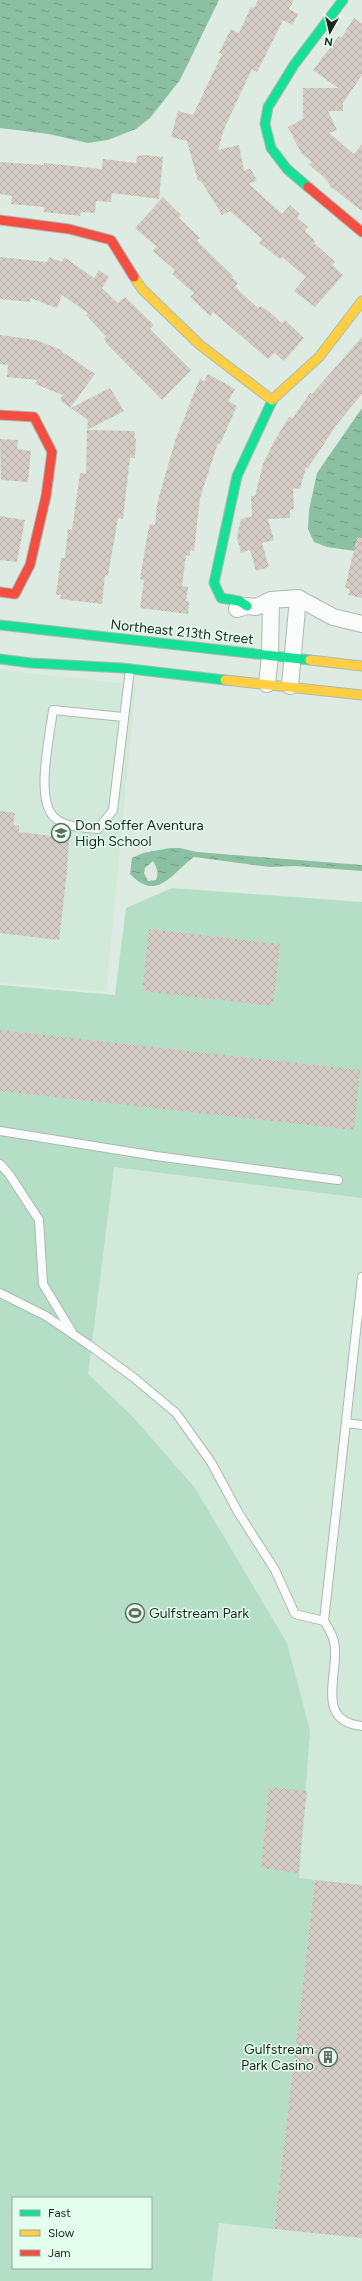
<svg xmlns="http://www.w3.org/2000/svg" width="362" height="2281" font-family="Figtree,sans-serif">
  <style>
    .built { fill: #d0e9d9; fill-rule: evenodd }
    .garden { fill: #b4dec5; fill-rule: evenodd }
    .water { fill: url(#water-ripples); fill-rule: evenodd }
    .building { fill: url(#building-cross-hatch) }
    .lines { fill: none; stroke-linecap: round; stroke-linejoin: round }
    .lane-casing { stroke: #aeb8b2; stroke-width: 10 }
    .street-casing { stroke: #aeb8b2; stroke-width: 18 }
    .fast-casing { stroke: #aeb8b2; stroke-width: 11 }
    .slow-casing { stroke: #aeb8b2; stroke-width: 11 }
    .jam-casing { stroke: #aeb8b2; stroke-width: 11 }
    .lane { stroke: #fafcfb; stroke-width: 8 }
    .street { stroke: #fafcfb; stroke-width: 16 }
    .fast { stroke: #16e098; stroke-width: 9 }
    .slow { stroke: #ffcf43; stroke-width: 9 }
    .jam { stroke: #f24e42; stroke-width: 9 }
    .labels { text-anchor: middle; dominant-baseline: central; stroke-width: 3; stroke-linejoin: round; paint-order: stroke }
    .street-label { font-size: 14px; fill: #1c251f; stroke: #e4feee }
    .poi-label { font-size: 14px; fill: #1c251f; stroke: #e4feee; text-anchor: start }
  </style>
  <defs>
    <pattern id="water-ripples" width="26" height="14" patternUnits="userSpaceOnUse"><rect width="26" height="14" fill="#8cc0a3"/><path d="M2 4q2-2 4 0t4 0M15 11q2-2 4 0t4 0" fill="none" stroke="#729c84"/></pattern>
    <pattern id="building-cross-hatch" width="8" height="8" patternUnits="userSpaceOnUse"><rect width="8" height="8" fill="#d4ccc5"/><path d="M0 0l8 8M0 8l8-8" fill="none" stroke="#b5afa9"/></pattern>
  </defs>
  <rect width="100%" height="100%" fill="#ddebe2"/>
  <!-- built -->
  <path class="built" d="M0,670L136,685L106,992L0,982Z
    M0,1127L362,1165V2281H0ZM13,2198H151V2268H13Z"/>
  <!-- garden -->
  <path class="garden" d="M172,888L362,902V1198L114,1167L88,1374L133,1417L195,1488L287,1643L310,1731L299,1878L315,1880L274,2229L219,2223L212,2281H0V985L115,995L126,908ZM13,2198H151V2268H13Z"/>
  <!-- water -->
  <path class="water" d="M0,0H219L180,80L150,118L136,129L108,140L88,143L49,134L0,128Z
    M362,408V552L327,547L314,542L308,529L309,510L317,473Z
    M170,848H180L197,852L362,865V871L295,866L270,867L194,857C170,875 157,902 130,874L132,858L143,853ZM153,861C157,868 159,872 156,880L148,881L144,873L145,868Z"/>
  <!-- building -->
  <path class="building" d="M258,0H294L289,9L298,14L292,25L283,20L257,72L252,69L224,129L218,150L239,145L244,171L250,168L257,180L249,184L282,214L290,205L300,214L297,218L308,227L305,231L315,241L314,243L335,262L332,265L343,275L315,307L294,291L306,277L282,257L280,259L259,243L262,239L230,211L222,215L201,181H198L187,141L171,137L178,111L193,115L222,54L219,53L231,29L239,33L251,7L254,8Z
    M354,18L362,24V75L343,103V111H328L337,130L329,133L354,154L362,144V211L331,187L324,177L309,165L312,162L301,153L288,127L303,119V88H338L313,70L339,36L341,38Z
    M145,155L163,157L159,199L112,193L111,202L96,201L95,213L81,212L80,216L44,212V207L11,204L12,196L0,194V162L44,165V163L102,169L103,159L136,163L137,156Z
    M163,197L181,215L179,218L194,232L200,238L197,241L234,277L232,278L238,283L235,287L258,308L260,306L267,310L282,323L285,320L304,338L284,361L274,353L268,359L213,312L210,316L190,297L194,293L172,274L175,270L153,251L157,247L135,228Z
    M0,257L47,262L49,257L62,262L64,257L94,278L99,270L109,277L102,288L118,303L125,297L154,325L150,329L191,370L162,400L108,345L104,339L106,337L86,315L88,313L62,295L57,308L30,298V302L0,299Z
    M0,335L36,340L62,350L61,351L95,374L70,408L60,400L63,395L35,384L37,380L7,377L8,365L0,364Z
    M362,337V394L337,424L308,468L306,467L300,489L293,488L294,509L290,510V518L268,519L274,540L262,543L269,567L256,571L250,550L241,553L237,537L241,519L252,516L251,496H255L263,464L276,438L289,417L292,419L310,393L312,394Z
    M208,374L235,389L228,401L237,406L220,444L218,443L200,498L194,551L190,550V556L186,555L182,586L188,587L186,601H189L188,614L140,608L144,580L140,579L148,531L150,524L155,525L157,504L175,441L200,378L204,382Z
    M110,388L124,411L87,430L88,420L71,408Z
    M87,430L135,431L134,439L136,438L135,458H130L123,519L118,518L108,576L105,575L102,604L60,599L61,595H56L61,558H65L68,529L72,530L80,473L86,474Z
    M0,439L18,440L17,449L31,451L28,482L1,480Z
    M0,516L25,520L17,562L0,560Z
    M357,537L362,538V598L348,595L350,589L345,588Z
    M0,811L15,813L13,825L19,826V832L69,838L67,872L59,940L0,933Z
    M149,929L280,944L273,1006L142,991Z
    M0,1030L360,1070L354,1130L0,1091Z
    M269,1787L307,1791L298,1873L261,1868Z
    M315,1880L362,1885V2238L274,2229Z"/>
  <g class="lines">
    <!-- lane casing -->
    <g class="lane-casing">
      <path id="lane" d="M123,717L53,710C50,735 35,799 54,817C64,827 85,828 98,829L113,810L130,669
        M0,1131L156,1156L338,1180
        M0,1164L9,1174L39,1220L43,1284L72,1332
        M362,1277L324,1621C327,1626 331,1632 333,1638C343,1668 311,1721 362,1726
        M0,1293L46,1316L89,1345L133,1377L176,1413L211,1462L238,1512L275,1570L295,1614L324,1621
        M346,1423L362,1425"/>
    </g>
    <!-- street casing -->
    <g class="street-casing">
      <path id="street" d="M237,609L247,606L256,607L271,600L298,598L333,617L362,624
        M267,684L270,656L271,600
        M290,686L298,598"/>
    </g>
    <!-- fast casing -->
    <g class="fast-casing">
      <path id="fast" d="M308,187L287,169L271,148L265,124L268,107L294,65L343,0
        M247,606L239,601L221,598L214,583L237,476L273,399
        M0,625L310,660
        M0,659L31,663L122,668L225,680"/>
    </g>
    <!-- slow casing -->
    <g class="slow-casing">
      <path id="slow" d="M134,277L142,289L200,345L272,400
        M273,399L319,357L362,301
        M310,660L362,666
        M225,680L362,695"/>
    </g>
    <!-- jam casing -->
    <g class="jam-casing">
      <path id="jam" d="M308,187L362,232
        M0,220L69,229L111,240L134,277
        M0,415L34,417L52,452L46,496L30,565L15,594L0,592"/>
    </g>
    <!-- lane -->
    <use href="#lane" class="lane"/>
    <!-- street -->
    <use href="#street" class="street"/>
    <!-- fast -->
    <use href="#fast" class="fast"/>
    <!-- slow -->
    <use href="#slow" class="slow"/>
    <!-- jam -->
    <use href="#jam" class="jam"/>
  </g>
  <!-- icons -->
  <defs>
    <g id="school-ring" transform="scale(1)"><circle r="9.5" fill="#e4feee" stroke="#606a63" stroke-width="1.5"/><path d="M0-5L7-2L0 1L-7-2ZM-4 1L0 2.5L4 1V4Q0 6-4 4Z" fill="#606a63"/></g>
    <g id="stadium-ring" transform="scale(1)"><circle r="9.5" fill="#e4feee" stroke="#606a63" stroke-width="1.5"/><path d="M0-5a6.5 5 0 1 0 0 10a6.5 5 0 1 0 0-10ZM-3.5-1.8h7v3.6h-7Z" fill="#606a63"/></g>
    <g id="building-ring" transform="scale(1)"><circle r="9.5" fill="#e4feee" stroke="#606a63" stroke-width="1.5"/><path d="M-4-6H4V6H1V3H-1V6H-4ZM-2.5-4.3h1.7v1.8h-1.7ZM.8-4.3h1.7v1.8H.8ZM-2.5-1h1.7V.8h-1.7ZM.8-1h1.7V.8H.8Z" fill="#606a63"/></g>
  </defs>
  <g fill-rule="evenodd">
    <use href="#school-ring" x="61" y="833"/>
    <use href="#stadium-ring" x="135" y="1613"/>
    <use href="#building-ring" x="328" y="2057"/>
  </g>
  <g class="labels">
    <!-- street labels -->
    <g class="street-label">
      <text transform="translate(182 632) rotate(6)">Northeast 213th Street</text>
    </g>
    <!-- poi labels -->
    <g class="poi-label">
      <text x="75" y="825">Don Soffer Aventura<tspan x="75" dy="16">High School</tspan></text>
      <text x="149" y="1613">Gulfstream Park</text>
      <text x="314" y="2049" text-anchor="end">Gulfstream<tspan x="314" dy="16">Park Casino</tspan></text>
    </g>
  </g>
  <!-- legend -->
  <rect x="12" y="2197" width="140" height="72" fill="#e4feee" stroke="#94a79b"/>
  <rect x="20" y="2210" width="20" height="6" fill="#16e098" stroke="#94a79b"/>
  <text x="48" y="2217" font-size="12" fill="#1c251f">Fast</text>
  <rect x="20" y="2230" width="20" height="6" fill="#ffcf43" stroke="#94a79b"/>
  <text x="48" y="2237" font-size="12" fill="#1c251f">Slow</text>
  <rect x="20" y="2250" width="20" height="6" fill="#f24e42" stroke="#94a79b"/>
  <text x="48" y="2257" font-size="12" fill="#1c251f">Jam</text>
  <!-- north arrow -->
  <g transform="translate(330 32) rotate(188)" stroke="#e4feee" stroke-width="3" paint-order="stroke">
  <path d="M0-3L7 15L0 10L-7 15Z" fill="#1c251f"/>
  <text y="-6" font-size="11" font-weight="bold" text-anchor="middle" fill="#1c251f">N</text>
  </g>
</svg>
